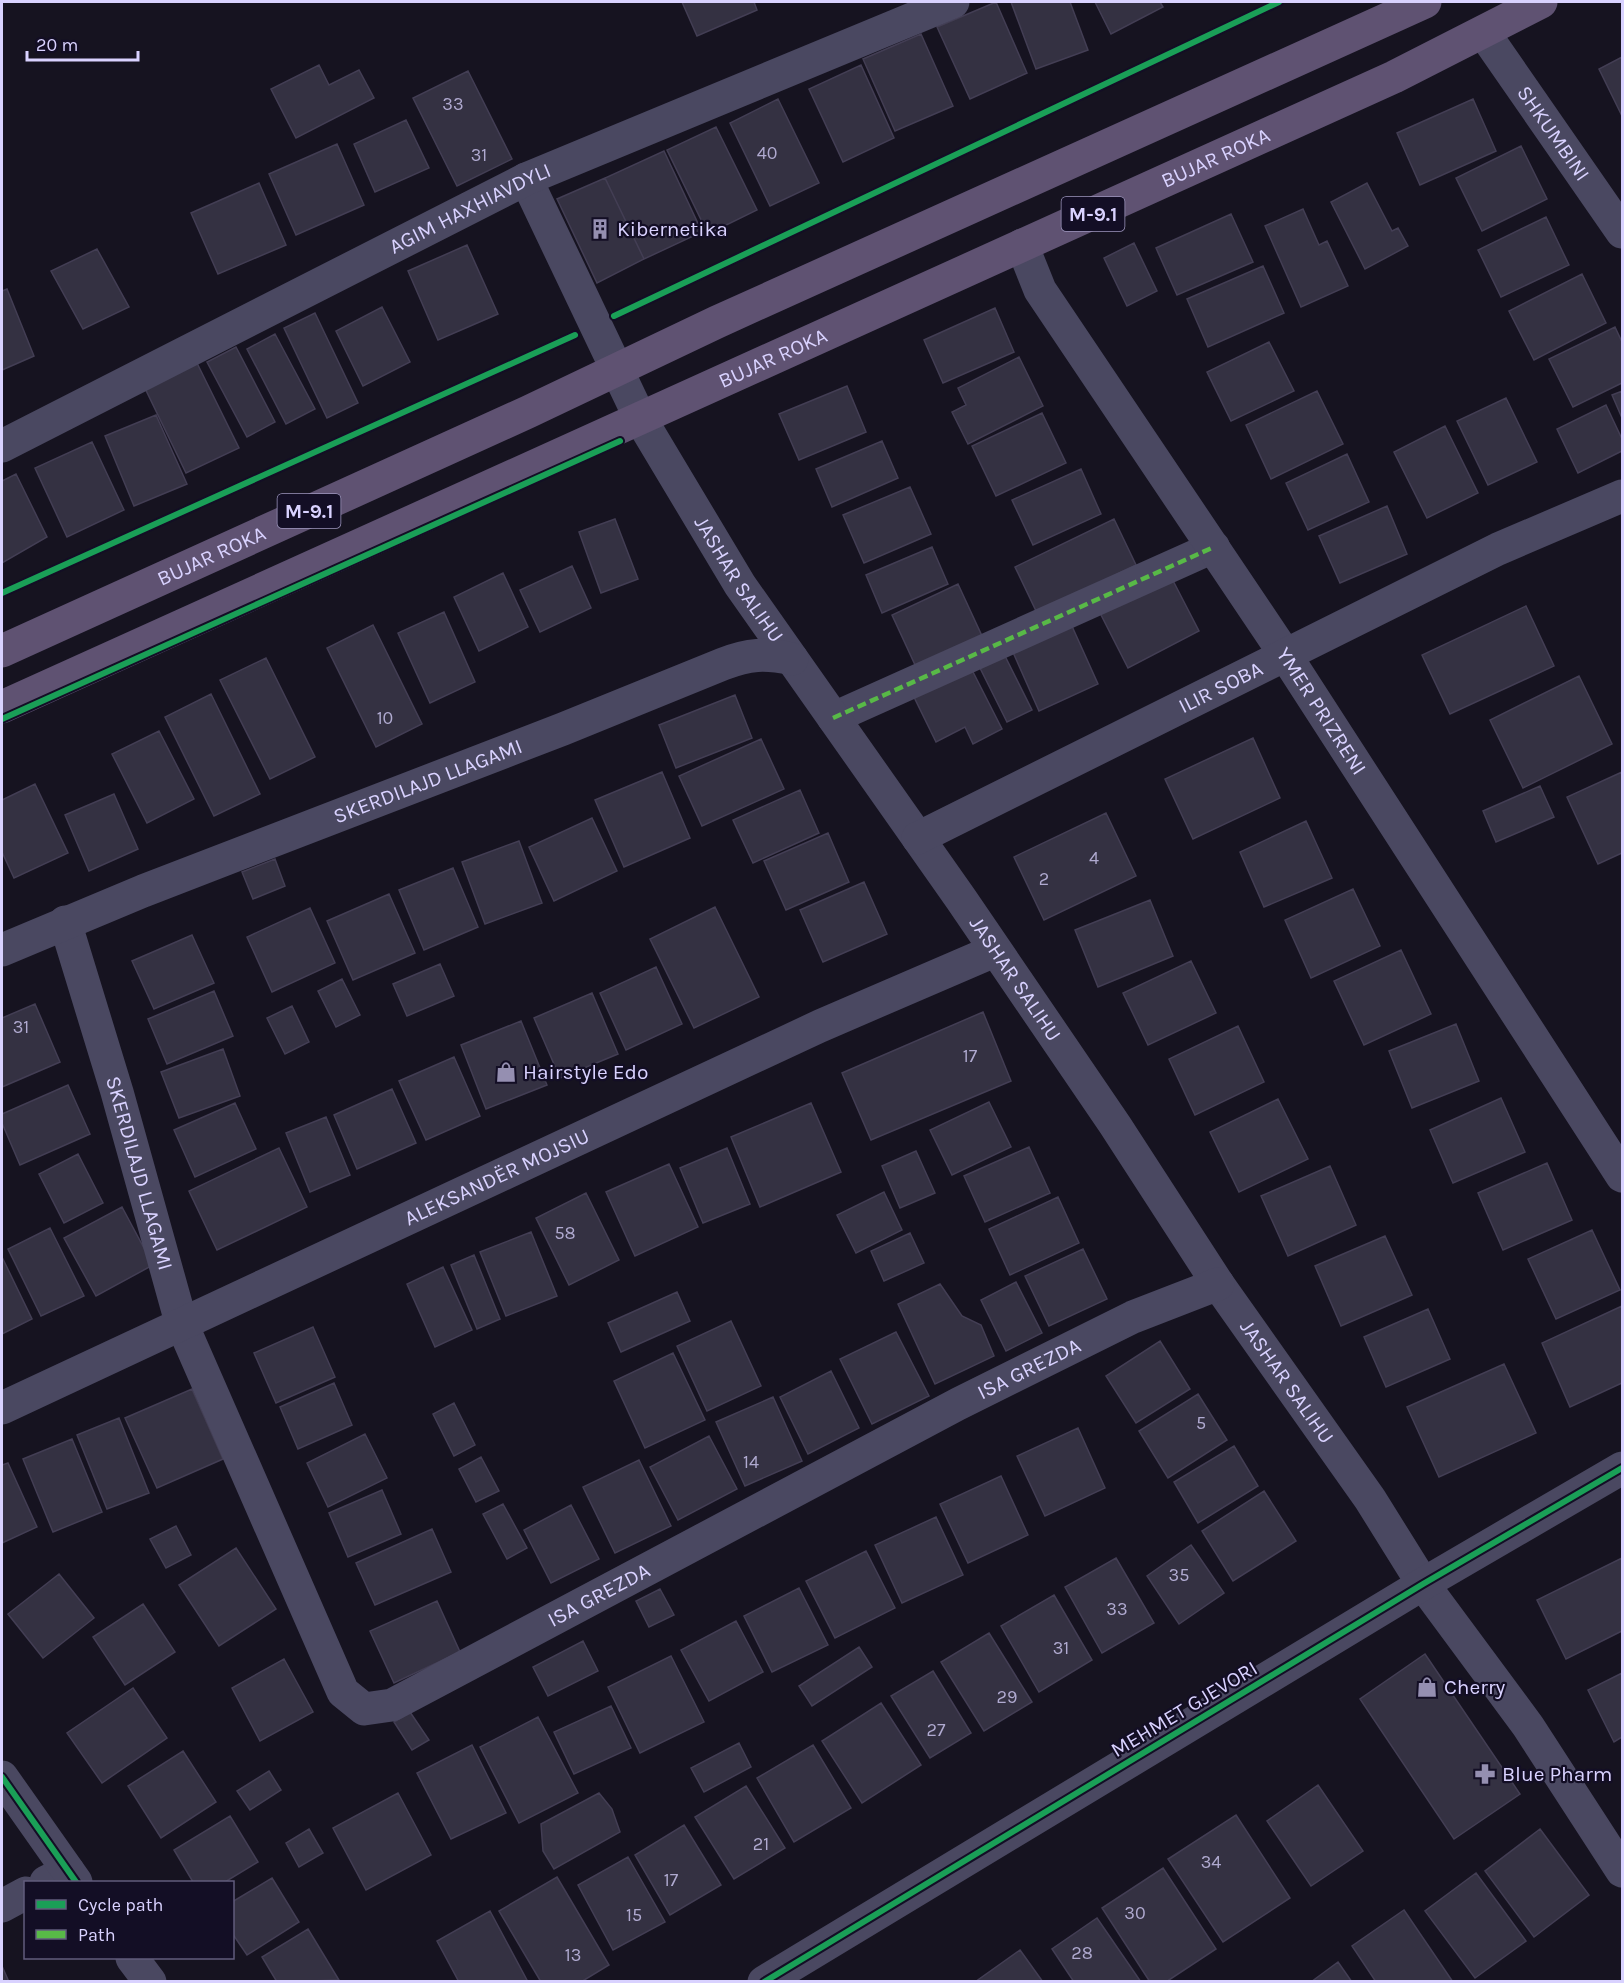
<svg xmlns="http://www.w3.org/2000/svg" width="1624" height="1983" font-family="Karla,sans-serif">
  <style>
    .building { fill: #343142; stroke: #433e54; stroke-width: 1.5 }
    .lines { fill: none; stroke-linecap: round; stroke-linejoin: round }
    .pedestrian { stroke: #4a4861; stroke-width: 32 }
    .minor { stroke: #4a4861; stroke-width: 33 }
    .tertiary { stroke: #4a4861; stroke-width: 33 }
    .primary { stroke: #5f5272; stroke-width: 33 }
    .quiet { stroke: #58b947; stroke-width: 4.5; stroke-dasharray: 9 4.5; stroke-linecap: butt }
    .cycleway-casing { stroke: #130e25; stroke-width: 10 }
    .cycleway { stroke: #1a9f57; stroke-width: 6 }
    .labels { text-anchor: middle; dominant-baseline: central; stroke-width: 4.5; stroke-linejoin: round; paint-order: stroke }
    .number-label { font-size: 18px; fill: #b0aad0 }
    .shield { fill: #130e25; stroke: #9e97be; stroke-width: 1.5 }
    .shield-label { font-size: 20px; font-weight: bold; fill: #d9d2ff }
    .street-label { font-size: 21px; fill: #d9d2ff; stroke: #130e25 }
    .poi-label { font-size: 21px; fill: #d9d2ff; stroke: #130e25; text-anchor: start }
  </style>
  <rect width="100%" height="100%" fill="#161320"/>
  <!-- building -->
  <path class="building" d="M682,2H754L757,10L697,36Z
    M996,2L1027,73L970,99L937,27Z
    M1011,2H1070L1088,50L1036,69Z
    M1095,2H1160L1163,7L1111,34Z
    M921,34L953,106L895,131L863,59Z
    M1622,57V116L1599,69Z
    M319,65L329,85L359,70L374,98L296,138L271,89Z
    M861,65L894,138L843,162L809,89Z
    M468,71L512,159L457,186L413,98Z
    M778,99L819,183L770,206L730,123Z
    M1473,99L1496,151L1420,185L1397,133Z
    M406,120L429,168L375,192L354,144Z
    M716,127L757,210L708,234L667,150Z
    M337,144L364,205L296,235L269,174Z
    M1521,146L1547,199L1482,231L1456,178Z
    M664,151L702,232L644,259L605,178Z
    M605,178L644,259L597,283L557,199Z
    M259,183L286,245L218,274L191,213Z
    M1367,183L1392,231L1398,228L1408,246L1365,269L1331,202Z
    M1303,209L1319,245L1327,241L1348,286L1301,307L1265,226Z
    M1231,214L1253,262L1177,295L1156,248Z
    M1546,217L1569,265L1501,297L1478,250Z
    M1134,243L1157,291L1127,306L1104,258Z
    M467,245L498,314L438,340L408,271Z
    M97,249L129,307L83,329L51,271Z
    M1263,266L1284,313L1208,347L1187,299Z
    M1582,274L1606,323L1534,360L1509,311Z
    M7,289L34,356L2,370V291Z
    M382,307L410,362L363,386L336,331Z
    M995,308L1014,352L943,383L924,340Z
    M315,313L358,403L327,418L284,328Z
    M1615,327L1622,342V383L1573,407L1549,359Z
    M275,334L315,409L286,424L247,349Z
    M1269,342L1294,391L1231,421L1207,372Z
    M236,347L275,422L247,437L207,362Z
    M193,355L239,448L186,473L141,380Z
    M1019,357L1043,406L968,444L952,412L966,405L958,388Z
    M847,386L866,432L799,460L779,414Z
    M1317,391L1343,444L1271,479L1246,425Z
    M1622,391V418L1612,395Z
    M1506,398L1537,462L1488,485L1457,421Z
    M1606,405L1622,439V451L1578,473L1557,429Z
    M1042,413L1066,463L996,496L972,446Z
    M156,415L187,484L134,506L105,436Z
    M1445,426L1478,493L1427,518L1394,452Z
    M882,441L898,478L832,507L816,469Z
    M92,442L124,510L67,537L35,468Z
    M1347,454L1369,502L1308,530L1286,483Z
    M1081,469L1101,514L1033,545L1012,500Z
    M16,474L47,537L2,563V481Z
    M910,487L931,534L864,563L843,515Z
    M1387,506L1407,554L1340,583L1319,536Z
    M615,519L638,579L601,593L579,532Z
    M1114,519L1136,565L1037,613L1015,567Z
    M932,547L948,584L882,613L866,575Z
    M572,566L591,608L540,632L520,590Z
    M1167,569L1199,631L1128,668L1096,605Z
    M503,573L528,627L479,651L454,597Z
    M958,584L982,636L916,667L892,615Z
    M1526,606L1554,666L1450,714L1422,655Z
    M444,612L475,682L430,703L398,633Z
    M1071,624L1098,684L1039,711L1012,650Z
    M373,625L422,724L376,747L327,648Z
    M1003,652L1032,710L1007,722L978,664Z
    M266,658L315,757L270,779L220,680Z
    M969,664L1002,729L973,744L965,727L936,742L912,693Z
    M1579,676L1612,744L1523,788L1490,720Z
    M211,694L260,794L214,816L165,717Z
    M735,695L752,738L676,768L659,725Z
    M159,731L194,799L147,823L112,754Z
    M1253,738L1280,798L1193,839L1165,779Z
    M761,739L784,789L702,826L679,776Z
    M662,772L690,838L624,867L595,800Z
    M1622,772V853L1598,864L1567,797Z
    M35,784L68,853L14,878L2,852V800Z
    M1540,786L1554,817L1496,842L1483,811Z
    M800,790L819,833L753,863L733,820Z
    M114,794L138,849L89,871L65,815Z
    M1106,813L1136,876L1044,920L1014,857Z
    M592,818L617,871L554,901L529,847Z
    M1306,821L1332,878L1264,907L1240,852Z
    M828,833L849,882L786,910L764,861Z
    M519,841L542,903L485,924L462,862Z
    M275,859L285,886L253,899L242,872Z
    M453,868L478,927L424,950L399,890Z
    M864,882L887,934L823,962L800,910Z
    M1353,889L1380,946L1311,978L1285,920Z
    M389,894L415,953L353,980L327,921Z
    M1150,900L1173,956L1098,987L1075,930Z
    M715,907L759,997L694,1028L650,939Z
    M310,908L335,963L272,992L247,937Z
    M192,935L214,983L154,1009L132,961Z
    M1401,950L1431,1014L1364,1045L1334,981Z
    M1191,961L1216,1013L1148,1045L1123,993Z
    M440,964L454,996L407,1016L393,984Z
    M656,967L682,1024L626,1050L600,993Z
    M342,979L360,1015L336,1027L318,991Z
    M214,991L233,1036L167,1064L148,1019Z
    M592,993L618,1054L560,1078L534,1018Z
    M35,1004L60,1062L2,1087V1018Z
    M292,1006L309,1042L285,1054L267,1018Z
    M983,1012L1011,1081L871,1140L842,1073Z
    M521,1021L547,1085L486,1109L461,1045Z
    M1456,1024L1479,1081L1412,1108L1389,1051Z
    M1238,1026L1264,1082L1195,1115L1169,1059Z
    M223,1049L240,1096L179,1118L161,1072Z
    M454,1057L480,1116L426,1140L399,1081Z
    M68,1085L90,1134L20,1165L2,1123V1114Z
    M392,1089L416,1143L357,1169L334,1115Z
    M1501,1098L1525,1152L1453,1183L1430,1130Z
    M1278,1099L1308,1159L1239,1192L1210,1132Z
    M989,1102L1011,1147L952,1175L930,1130Z
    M235,1103L256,1149L195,1177L174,1130Z
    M811,1103L841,1172L760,1207L731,1137Z
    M326,1117L350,1175L310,1192L286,1133Z
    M1029,1147L1050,1193L985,1222L964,1176Z
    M279,1148L307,1207L217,1250L189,1191Z
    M727,1148L750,1204L703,1223L680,1168Z
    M916,1151L935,1193L900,1208L882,1166Z
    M78,1154L103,1203L64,1223L39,1174Z
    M1547,1163L1572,1220L1503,1250L1478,1193Z
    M669,1164L698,1227L635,1256L606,1192Z
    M1330,1166L1356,1225L1288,1256L1261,1196Z
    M884,1192L902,1230L856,1253L837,1215Z
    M586,1193L619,1260L569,1285L536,1218Z
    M1058,1197L1079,1243L1010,1275L989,1229Z
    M122,1207L153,1265L96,1296L64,1238Z
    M50,1228L84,1296L41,1316L8,1249Z
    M1592,1230L1620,1290L1556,1319L1528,1259Z
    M531,1232L557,1296L506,1316L480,1252Z
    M910,1233L924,1263L884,1281L871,1251Z
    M1385,1236L1412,1295L1341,1326L1315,1266Z
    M1083,1249L1107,1299L1049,1326L1025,1276Z
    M474,1255L500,1319L477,1329L451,1265Z
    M2,1257L32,1319L2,1334Z
    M443,1267L472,1330L435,1347L407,1284Z
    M1016,1282L1042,1333L1006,1351L981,1300Z
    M940,1284L962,1316L981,1325L994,1356L935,1384L898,1304Z
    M677,1292L690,1321L621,1352L608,1323Z
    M1622,1306V1383L1570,1407L1542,1343Z
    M1428,1309L1450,1359L1386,1387L1364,1337Z
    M731,1321L761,1386L707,1411L677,1346Z
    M313,1327L335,1377L276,1403L254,1353Z
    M896,1332L929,1396L872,1424L840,1359Z
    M1160,1341L1190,1389L1136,1423L1106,1376Z
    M673,1353L705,1420L645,1448L614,1381Z
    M1504,1364L1536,1433L1439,1477L1407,1407Z
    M831,1371L859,1428L808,1454L780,1397Z
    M334,1383L352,1425L298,1449L280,1407Z
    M192,1389L223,1459L157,1488L125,1418Z
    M1198,1394L1227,1440L1168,1478L1139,1431Z
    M773,1397L802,1461L745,1486L716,1422Z
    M454,1403L475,1445L454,1456L433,1414Z
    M119,1418L149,1493L107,1509L77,1435Z
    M1078,1428L1105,1488L1045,1516L1017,1456Z
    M365,1434L387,1478L328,1507L307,1463Z
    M709,1436L737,1489L678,1520L650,1467Z
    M72,1439L102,1512L53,1532L23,1459Z
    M1234,1446L1258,1486L1198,1523L1174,1482Z
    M481,1457L499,1491L476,1502L459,1469Z
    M639,1460L671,1526L615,1553L583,1487Z
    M8,1463L37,1527L2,1543V1465Z
    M1001,1476L1028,1535L968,1563L940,1504Z
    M382,1490L401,1534L348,1557L329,1513Z
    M1264,1491L1296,1541L1233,1581L1202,1531Z
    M503,1504L527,1548L507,1559L483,1514Z
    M571,1505L599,1559L551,1583L524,1530Z
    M936,1517L963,1575L902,1603L875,1545Z
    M176,1526L191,1555L166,1568L150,1539Z
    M432,1529L451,1572L375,1605L356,1563Z
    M1191,1545L1224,1593L1179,1624L1147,1576Z
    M236,1548L276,1609L219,1646L179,1585Z
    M866,1551L895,1608L835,1638L806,1581Z
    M1116,1558L1154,1623L1102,1653L1065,1587Z
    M1622,1558V1631L1566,1659L1537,1600Z
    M59,1574L94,1618L43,1658L8,1614Z
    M799,1588L828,1645L772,1672L744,1616Z
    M660,1589L674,1615L649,1627L636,1601Z
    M1054,1595L1092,1660L1039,1692L1001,1626Z
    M437,1601L460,1652L394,1683L370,1631Z
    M143,1604L175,1652L125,1685L93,1637Z
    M736,1621L763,1672L709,1701L681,1650Z
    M989,1633L1032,1702L984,1731L941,1662Z
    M583,1641L598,1671L548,1696L533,1667Z
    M859,1647L872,1667L812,1706L799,1686Z
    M1425,1654L1520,1794L1454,1839L1360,1699Z
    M671,1656L704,1722L640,1753L608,1687Z
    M284,1659L313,1712L260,1741L232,1688Z
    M933,1671L971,1733L930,1758L891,1696Z
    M1622,1673V1737L1614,1742L1588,1690Z
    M133,1688L167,1738L102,1783L67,1733Z
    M881,1703L921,1765L862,1803L822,1741Z
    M611,1706L631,1748L574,1774L554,1732Z
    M410,1712L429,1740L412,1750L394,1722Z
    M538,1717L578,1793L519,1823L480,1747Z
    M739,1743L751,1767L704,1792L691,1768Z
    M472,1745L506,1813L451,1839L417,1773Z
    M813,1745L851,1808L794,1842L757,1778Z
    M183,1751L216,1802L161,1838L128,1786Z
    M269,1771L281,1790L250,1810L237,1791Z
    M1318,1785L1363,1851L1311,1886L1267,1821Z
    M746,1786L785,1848L734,1879L695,1817Z
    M398,1793L431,1855L366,1890L333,1828Z
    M599,1793L612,1809L620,1832L554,1869L543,1851L541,1824Z
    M1236,1815L1290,1898L1223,1942L1168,1859Z
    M230,1816L258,1862L225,1882H193L174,1850Z
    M684,1825L721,1885L670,1915L635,1855Z
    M309,1829L323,1853L299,1867L286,1843Z
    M1540,1829L1589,1895L1534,1937L1485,1871Z
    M628,1857L665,1922L613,1950L578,1885Z
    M1163,1868L1216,1949L1166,1982H1150L1102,1908Z
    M1476,1873L1526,1941L1475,1978L1425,1911Z
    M557,1877L609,1965L581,1982H541L499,1911Z
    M272,1878L299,1922L247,1955L232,1933V1902Z
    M1404,1910L1453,1982H1376L1352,1946Z
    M490,1911L528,1982H459L437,1941Z
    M1097,1918L1141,1982H1074L1052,1949Z
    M308,1929L339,1980L277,1982L262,1957Z
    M1020,1950L1043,1982H975Z
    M1338,1962L1352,1982H1311Z
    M2,1966L9,1982H2Z"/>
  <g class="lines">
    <!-- pedestrian -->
    <path class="pedestrian" d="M833,718L1214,547"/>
    <!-- minor -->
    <g class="minor">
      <path id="s1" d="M1484,33L1622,232"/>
      <path id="s2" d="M526,179L640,418L740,585L961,899L1115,1125L1218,1284L1370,1499L1423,1584L1528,1726L1622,1871"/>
      <path id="s3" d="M1022,245L1040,290L1286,656L1622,1176"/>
      <path id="s4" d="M2,446L526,179L953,2"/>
      <path id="s5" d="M918,838L1498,549L1622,496"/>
      <path id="s6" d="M65,922L117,1092L181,1322L343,1692L364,1709L392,1705L958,1404L1133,1317L1218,1284"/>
      <path id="s7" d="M2,950L143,891L563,729L723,664C749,654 765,653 792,659"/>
      <path id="s8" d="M2,1408L820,1026L994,951"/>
      <path d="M46,1882L68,1871"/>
      <path d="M2,1906L26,1893"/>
      <path d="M764,1982L1423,1584L1622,1468"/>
    </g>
    <!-- tertiary -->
    <path class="tertiary" d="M2,1777L76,1882
      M132,1958L150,1982"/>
    <!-- primary -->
    <g class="primary">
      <path id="s9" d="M2,651L528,412L717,322L1425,2"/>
      <path id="s10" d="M2,707L1394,77L1541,2"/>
    </g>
    <!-- quiet -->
    <path class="quiet" d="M833,718L1214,547"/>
    <!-- cycleway casing -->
    <g class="cycleway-casing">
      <path id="cycleway" d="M614,316L1279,2
        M2,593L575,335
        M2,719L620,441
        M2,1777L76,1882
        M764,1982L1423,1584L1622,1468"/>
    </g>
    <!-- cycleway -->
    <use href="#cycleway" class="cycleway"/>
  </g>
  <!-- icons -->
  <defs>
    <g id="building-bare" transform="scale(1.62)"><path d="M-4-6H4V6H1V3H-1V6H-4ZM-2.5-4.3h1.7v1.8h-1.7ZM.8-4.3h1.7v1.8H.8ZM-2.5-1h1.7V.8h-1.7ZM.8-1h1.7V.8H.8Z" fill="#958fb1" stroke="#130e25" stroke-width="2.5" paint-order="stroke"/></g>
    <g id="shop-bare" transform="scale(1.62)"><path d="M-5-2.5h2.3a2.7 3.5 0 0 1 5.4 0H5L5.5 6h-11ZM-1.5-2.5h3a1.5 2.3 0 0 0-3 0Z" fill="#958fb1" stroke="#130e25" stroke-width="2.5" paint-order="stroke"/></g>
    <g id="pharmacy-bare" transform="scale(1.62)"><path d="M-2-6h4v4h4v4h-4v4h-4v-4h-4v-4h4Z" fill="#958fb1" stroke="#130e25" stroke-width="2.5" paint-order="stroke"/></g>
  </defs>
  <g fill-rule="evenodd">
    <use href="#building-bare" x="600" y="229"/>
    <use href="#shop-bare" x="506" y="1072"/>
    <use href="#shop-bare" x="1427" y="1687"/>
    <use href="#pharmacy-bare" x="1485" y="1774"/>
  </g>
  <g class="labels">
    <!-- number labels -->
    <g class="number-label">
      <text x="453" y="104">33</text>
      <text x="767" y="153">40</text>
      <text x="479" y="155">31</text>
      <text x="385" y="718">10</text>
      <text x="1094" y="858">4</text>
      <text x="1044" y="879">2</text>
      <text x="21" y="1027">31</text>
      <text x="970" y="1056">17</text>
      <text x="565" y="1233">58</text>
      <text x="1201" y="1423">5</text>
      <text x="751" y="1462">14</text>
      <text x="1179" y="1575">35</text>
      <text x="1117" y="1609">33</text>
      <text x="1061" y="1648">31</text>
      <text x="1007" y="1697">29</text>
      <text x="936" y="1730">27</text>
      <text x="761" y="1844">21</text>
      <text x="1211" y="1862">34</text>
      <text x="671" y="1880">17</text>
      <text x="1135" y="1913">30</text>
      <text x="634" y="1915">15</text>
      <text x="1082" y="1953">28</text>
      <text x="573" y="1955">13</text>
    </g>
    <!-- shield labels -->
    <g class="shield">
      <rect x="1061.5" y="197" width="63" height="34" rx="4.5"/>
      <rect x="277.5" y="494" width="63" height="34" rx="4.5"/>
    </g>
    <g class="shield-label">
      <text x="1093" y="214">M-9.1</text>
      <text x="309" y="511">M-9.1</text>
    </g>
    <!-- street labels -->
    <g class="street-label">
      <text stroke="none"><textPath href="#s1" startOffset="122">SHKUMBINI</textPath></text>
      <text stroke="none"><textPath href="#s10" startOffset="1332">BUJAR ROKA</textPath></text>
      <text stroke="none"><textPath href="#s4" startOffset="525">AGIM HAXHIAVDYLI</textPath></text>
      <text stroke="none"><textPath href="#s10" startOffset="846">BUJAR ROKA</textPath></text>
      <text stroke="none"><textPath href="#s9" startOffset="230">BUJAR ROKA</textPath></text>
      <text stroke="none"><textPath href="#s2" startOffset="454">JASHAR SALIHU</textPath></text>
      <text stroke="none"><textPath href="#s5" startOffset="338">ILIR SOBA</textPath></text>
      <text stroke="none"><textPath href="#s3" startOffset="555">YMER PRIZRENI</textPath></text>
      <text stroke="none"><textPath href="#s7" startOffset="458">SKERDILAJD LLAGAMI</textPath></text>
      <text stroke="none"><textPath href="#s2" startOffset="940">JASHAR SALIHU</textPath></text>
      <text stroke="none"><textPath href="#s6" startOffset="262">SKERDILAJD LLAGAMI</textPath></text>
      <text stroke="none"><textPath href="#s8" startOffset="546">ALEKSANDËR MOJSIU</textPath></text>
      <text stroke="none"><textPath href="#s6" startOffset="1596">ISA GREZDA</textPath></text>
      <text stroke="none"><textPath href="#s2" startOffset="1426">JASHAR SALIHU</textPath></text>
      <text stroke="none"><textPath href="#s6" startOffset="1110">ISA GREZDA</textPath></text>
      <text transform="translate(1184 1709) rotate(-31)">MEHMET GJEVORI</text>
    </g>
    <!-- poi labels -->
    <g class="poi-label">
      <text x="617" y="229">Kibernetika</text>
      <text x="523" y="1072">Hairstyle Edo</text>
      <text x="1444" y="1687">Cherry</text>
      <text x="1502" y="1774">Blue Pharm</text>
    </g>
  </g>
  <!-- border -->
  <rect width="1624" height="1983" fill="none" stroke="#d9d2ff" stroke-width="6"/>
  <!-- legend -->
  <rect x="24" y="1881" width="210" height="78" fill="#130e25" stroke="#625c7c" stroke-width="1.5"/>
  <rect x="36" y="1900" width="30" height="9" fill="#1a9f57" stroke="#625c7c" stroke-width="1.5"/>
  <text x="78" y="1911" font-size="18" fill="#d9d2ff">Cycle path</text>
  <rect x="36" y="1930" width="30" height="9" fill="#58b947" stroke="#625c7c" stroke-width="1.5"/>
  <text x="78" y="1941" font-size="18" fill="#d9d2ff">Path</text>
  <!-- scale -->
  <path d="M27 51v9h111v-9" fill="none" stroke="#d9d2ff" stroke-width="3"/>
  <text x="36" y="51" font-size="18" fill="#d9d2ff" stroke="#130e25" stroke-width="4.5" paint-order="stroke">20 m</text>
</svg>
